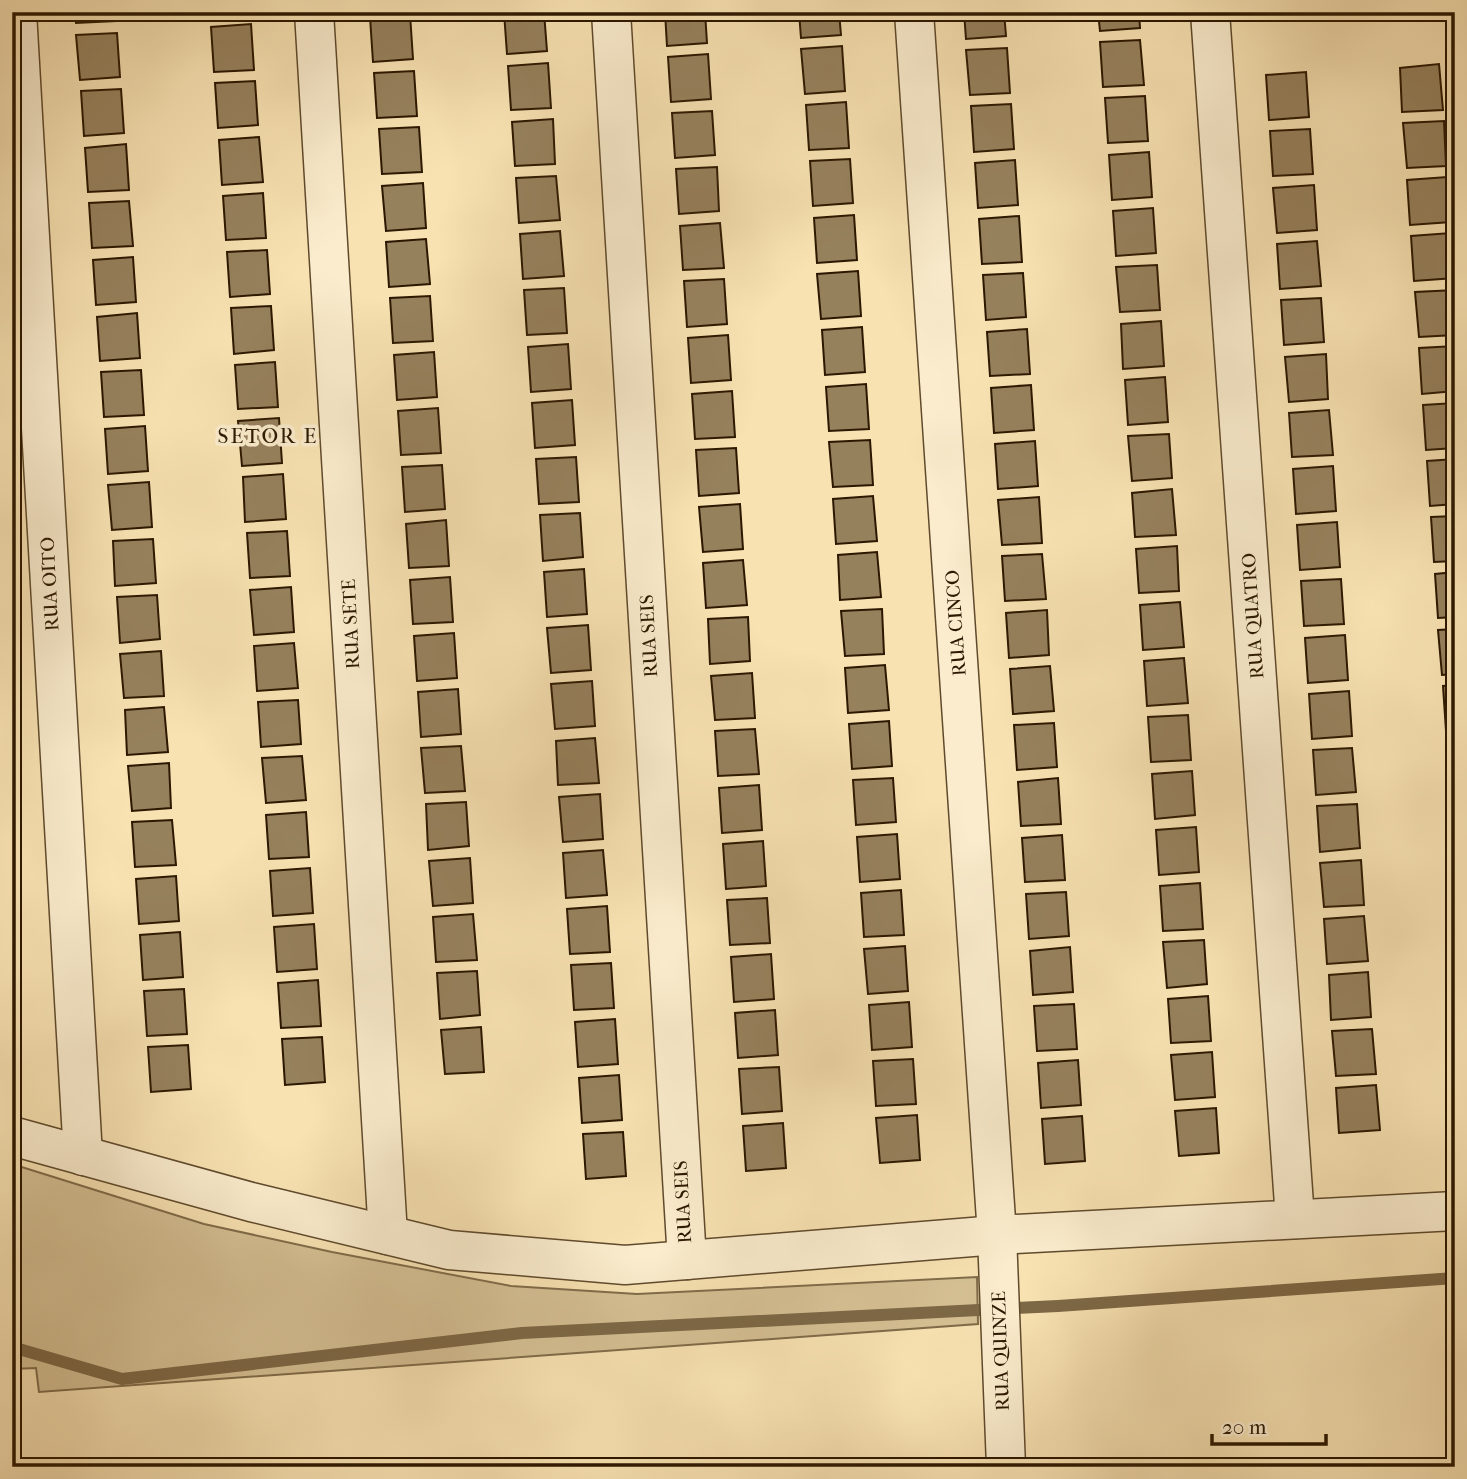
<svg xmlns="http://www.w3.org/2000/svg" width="1467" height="1479" font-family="'IM FELL French Canon',serif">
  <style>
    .green { fill: #d5c094; stroke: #806c4a; stroke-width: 2 }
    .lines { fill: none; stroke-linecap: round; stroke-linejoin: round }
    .stream { stroke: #7d6846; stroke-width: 12 }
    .building { fill: #96815d; stroke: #2c1800; stroke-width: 2 }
    .minor-casing { stroke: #5f4a2c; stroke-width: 41 }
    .tertiary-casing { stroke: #5f4a2c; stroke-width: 41 }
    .minor { stroke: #faeccd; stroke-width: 38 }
    .tertiary { stroke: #faeccd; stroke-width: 38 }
    .labels { text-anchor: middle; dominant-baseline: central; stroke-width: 7; stroke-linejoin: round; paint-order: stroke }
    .street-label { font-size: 19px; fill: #2c1800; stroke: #faeccd }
    .neighbourhood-label { font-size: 21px; letter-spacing: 2px; fill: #2c1800; stroke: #faeccd }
  </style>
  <rect width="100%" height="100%" fill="#f8e2b2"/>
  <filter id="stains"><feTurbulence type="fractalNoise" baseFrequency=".00286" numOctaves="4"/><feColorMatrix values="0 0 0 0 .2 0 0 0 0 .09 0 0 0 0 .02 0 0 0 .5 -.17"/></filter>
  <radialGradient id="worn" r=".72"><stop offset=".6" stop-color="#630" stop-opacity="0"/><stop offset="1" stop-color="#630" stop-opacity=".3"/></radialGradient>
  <!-- green -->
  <path class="green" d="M12,1164L204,1224L332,1252L511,1286L637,1294L977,1277L978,1324L39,1392L36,1368L12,1369Z"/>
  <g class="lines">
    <!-- stream -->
    <path class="stream" d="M12,1347L122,1379L522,1333L1058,1306L1455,1278"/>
  </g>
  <!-- building -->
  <path class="building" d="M75,12H116V21L76,23Z
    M210,12H250V13L210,16Z
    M504,12H544L547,51L507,54Z
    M665,12H705L707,43L667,46Z
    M799,12H839L841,35L801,38Z
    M964,12H1004L1006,36L966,39Z
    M1098,12H1139L1140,28L1100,31Z
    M410,14L413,59L373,62L370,17Z
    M251,24L254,70L214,72L211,27Z
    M117,33L120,77L80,80L76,35Z
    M1140,40L1144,85L1103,87L1100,42Z
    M842,46L845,91L805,94L801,49Z
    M1007,48L1010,93L970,95L966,50Z
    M708,54L711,99L671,102L668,57Z
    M548,63L551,108L511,110L508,66Z
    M1439,64L1443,110L1402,112L1400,68Z
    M414,71L417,116L377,118L374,73Z
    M1306,72L1309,117L1269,120L1266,75Z
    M255,81L258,125L218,128L215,83Z
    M121,89L124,133L84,136L81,91Z
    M1145,96L1148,141L1108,143L1105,98Z
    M846,102L849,148L809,150L806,105Z
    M1011,104L1014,149L974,152L971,106Z
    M712,111L715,155L675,158L672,113Z
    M553,119L555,164L515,166L512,122Z
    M1444,121L1446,166L1407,168L1403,123Z
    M419,127L422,172L382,174L379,129Z
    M1310,129L1313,174L1273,176L1270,131Z
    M259,137L263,182L222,185L219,140Z
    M126,144L129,190L88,192L85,148Z
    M1149,152L1152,197L1112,200L1109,155Z
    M850,159L853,203L813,206L810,161Z
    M1015,160L1018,205L978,208L975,163Z
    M717,167L719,211L679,214L676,169Z
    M556,176L560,220L519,223L516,178Z
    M1447,177L1451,222L1410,225L1407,180Z
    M423,183L426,228L386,231L382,186Z
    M1314,185L1317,230L1277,233L1273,188Z
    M263,193L266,238L226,240L223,196Z
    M129,201L133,246L92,248L89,203Z
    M1153,208L1156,253L1116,256L1113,211Z
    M854,215L857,260L817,263L814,218Z
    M1019,216L1022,262L982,264L979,219Z
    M720,223L724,268L683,270L680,226Z
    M560,231L564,276L523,279L520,234Z
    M1451,233L1455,278L1414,281L1411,236Z
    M426,239L430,284L389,287L386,242Z
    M1317,241L1321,286L1280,289L1277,244Z
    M267,250L270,294L230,297L227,252Z
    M133,257L136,302L96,305L93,260Z
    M1157,265L1160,310L1120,312L1116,267Z
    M858,271L861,316L821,319L817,274Z
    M1023,273L1026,317L986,320L983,275Z
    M724,279L727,324L687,327L684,281Z
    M564,288L567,333L527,335L524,290Z
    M1455,290V335L1419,337L1415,292Z
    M430,296L433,341L393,343L390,298Z
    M1321,298L1324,342L1284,345L1281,300Z
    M271,306L274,350L234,354L231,308Z
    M137,313L140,358L100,361L97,317Z
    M1161,321L1164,366L1123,369L1121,324Z
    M862,327L865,372L825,375L822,330Z
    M1027,329L1030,374L990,376L987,332Z
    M728,335L731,380L691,383L688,338Z
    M568,344L571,389L531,392L528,347Z
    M1455,346V391L1422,394L1419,348Z
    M434,352L437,397L397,400L394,355Z
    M1326,354L1328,399L1289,402L1285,357Z
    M275,362L278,407L238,409L235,365Z
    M141,370L144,415L104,417L101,372Z
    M1165,377L1168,422L1128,425L1125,380Z
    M866,384L869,429L829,431L826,387Z
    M1031,385L1034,430L994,433L991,388Z
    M732,391L735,437L695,439L692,394Z
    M572,400L575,445L535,448L532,403Z
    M1455,403V448L1426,450L1423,405Z
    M438,408L441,453L401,455L398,411Z
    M1329,410L1333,455L1292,457L1289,413Z
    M279,418L282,463L242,466L238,421Z
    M145,426L148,471L108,474L105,429Z
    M1169,434L1172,478L1132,481L1128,436Z
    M870,440L873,485L833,487L829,442Z
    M1035,441L1038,486L998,489L995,444Z
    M736,448L739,493L699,496L696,450Z
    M576,457L579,502L539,504L536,459Z
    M1455,459V504L1430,506L1427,461Z
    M442,465L445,509L405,512L402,467Z
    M1333,466L1336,511L1296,514L1293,469Z
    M283,474L286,519L245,522L243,477Z
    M149,482L152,527L112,530L108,485Z
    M1172,489L1176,535L1135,537L1132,493Z
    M873,496L877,541L836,544L833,499Z
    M1039,497L1042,543L1002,545L998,500Z
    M740,504L743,549L703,552L699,507Z
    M580,513L583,557L543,561L540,515Z
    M1455,516V561L1434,562L1431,517Z
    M446,520L449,566L409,568L406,524Z
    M1337,522L1340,567L1300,570L1297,525Z
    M287,531L290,576L250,578L247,533Z
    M153,539L156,583L115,586L113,541Z
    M1177,546L1179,591L1139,593L1136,549Z
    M877,552L881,597L840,600L838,555Z
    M1042,554L1046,599L1005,601L1002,556Z
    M743,560L747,605L706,608L703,563Z
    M584,569L587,614L547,617L544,572Z
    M1455,572V617L1438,618L1435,574Z
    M450,577L453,622L413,624L410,580Z
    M1341,579L1344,624L1304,626L1301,581Z
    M291,587L294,632L254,635L250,590Z
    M157,595L160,639L120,643L117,597Z
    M1180,602L1184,647L1143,650L1140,605Z
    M882,609L884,654L845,656L841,611Z
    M1047,610L1049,655L1009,658L1006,613Z
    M748,617L750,661L710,664L708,619Z
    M588,625L591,670L551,673L547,628Z
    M1455,629V674L1442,675L1438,630Z
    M454,633L457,678L417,681L414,636Z
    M1345,635L1348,680L1308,683L1305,638Z
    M294,643L298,688L257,691L254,646Z
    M161,651L164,696L124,698L120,654Z
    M1184,658L1188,703L1147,706L1144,661Z
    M885,665L889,710L848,713L845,668Z
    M1050,666L1054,711L1013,714L1010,669Z
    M752,673L755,718L715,720L711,676Z
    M592,681L595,726L555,729L551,684Z
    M1455,685V730L1446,731L1443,686Z
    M458,689L461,734L421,737L418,692Z
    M1349,691L1352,736L1312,739L1309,694Z
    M298,700L301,744L261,747L258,702Z
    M164,707L168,752L127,755L125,710Z
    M1188,715L1191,760L1151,762L1148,717Z
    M889,721L892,766L852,769L849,724Z
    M1054,723L1057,767L1017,770L1014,725Z
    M755,729L759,774L718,776L715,731Z
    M595,738L599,783L558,785L556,741Z
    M1447,742H1455V787H1450Z
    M461,746L465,791L425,793L421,748Z
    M1352,748L1356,792L1316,795L1313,750Z
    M302,756L306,800L266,803L262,758Z
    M169,763L171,808L132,811L128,766Z
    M1192,771L1195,815L1155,819L1152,774Z
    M893,778L896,822L856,825L853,780Z
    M1058,778L1061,824L1021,826L1018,782Z
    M759,785L762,830L722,833L719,788Z
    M600,794L603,839L563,842L559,797Z
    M1450,798H1455V843H1454Z
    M466,802L469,846L428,850L426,804Z
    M1357,804L1360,848L1320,852L1317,806Z
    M306,812L309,857L269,859L266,815Z
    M172,820L176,865L135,867L132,822Z
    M1196,827L1199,872L1159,875L1156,830Z
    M897,834L900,879L860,882L857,837Z
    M1062,835L1065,880L1025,882L1022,838Z
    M763,841L766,886L726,889L723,844Z
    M603,850L607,895L566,898L563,853Z
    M470,858L473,903L433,906L429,861Z
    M1361,860L1364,905L1324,907L1320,863Z
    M310,868L313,913L273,916L270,871Z
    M176,876L179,921L139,924L136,879Z
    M1200,883L1203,929L1163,931L1160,886Z
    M901,890L904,935L864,937L861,893Z
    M1066,892L1069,936L1029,939L1026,894Z
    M767,898L770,943L730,945L727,900Z
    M607,906L610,952L570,954L567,909Z
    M473,914L477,960L436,962L433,917Z
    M1364,916L1368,961L1327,964L1324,919Z
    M314,924L317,969L277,972L274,927Z
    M180,932L183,977L143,980L140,935Z
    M1204,940L1207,984L1167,988L1163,942Z
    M905,946L908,991L868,994L864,949Z
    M1070,947L1073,992L1033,995L1030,951Z
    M771,954L774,999L734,1002L731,957Z
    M611,963L614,1008L574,1010L571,965Z
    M477,971L480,1015L440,1019L437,973Z
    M1368,972L1371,1017L1331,1020L1329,975Z
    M318,980L321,1026L281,1028L278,983Z
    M184,989L187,1034L147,1036L144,991Z
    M1208,996L1211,1041L1171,1043L1168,999Z
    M909,1002L912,1047L872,1050L869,1005Z
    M1074,1004L1077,1049L1037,1051L1034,1006Z
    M775,1010L778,1055L738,1058L735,1013Z
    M615,1019L618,1064L578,1067L575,1022Z
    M481,1027L484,1072L445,1074L441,1030Z
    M1372,1029L1376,1074L1336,1076L1332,1031Z
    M322,1037L325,1082L285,1085L282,1039Z
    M188,1045L191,1089L151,1092L148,1047Z
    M1212,1052L1215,1097L1175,1100L1171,1055Z
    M913,1059L916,1104L876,1106L873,1061Z
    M1078,1060L1081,1105L1041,1108L1038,1063Z
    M779,1067L782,1111L742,1114L739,1069Z
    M619,1075L622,1120L582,1123L579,1078Z
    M1376,1085L1380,1130L1339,1133L1336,1088Z
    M1216,1108L1219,1153L1179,1156L1175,1111Z
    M917,1115L920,1160L880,1163L876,1118Z
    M1082,1116L1085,1161L1045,1164L1042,1119Z
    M783,1123L786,1168L746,1171L743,1126Z
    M623,1132L626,1176L586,1179L583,1134Z"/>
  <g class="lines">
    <!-- minor casing -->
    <g class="minor-casing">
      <path id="minor" d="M17,12L83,1156
        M314,12L388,1235
        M611,12L687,1260
        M914,12L997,1235L1006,1467
        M1210,12L1295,1219"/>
    </g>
    <!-- tertiary casing -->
    <g class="tertiary-casing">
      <path id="tertiary" d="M12,1136L251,1202L449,1250L625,1265L997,1235L1455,1211"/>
    </g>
    <!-- minor -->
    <use href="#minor" class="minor"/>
    <!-- tertiary -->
    <use href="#tertiary" class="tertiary"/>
  </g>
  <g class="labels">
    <!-- street labels -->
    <g class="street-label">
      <text transform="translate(50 584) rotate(-93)">RUA OITO</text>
      <text transform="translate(1253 616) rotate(-94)">RUA QUATRO</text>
      <text transform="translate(956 623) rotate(-94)">RUA CINCO</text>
      <text transform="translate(351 624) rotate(-93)">RUA SETE</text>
      <text transform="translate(649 636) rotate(-93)">RUA SEIS</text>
      <text transform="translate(683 1202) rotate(-93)">RUA SEIS</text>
      <text transform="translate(1001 1351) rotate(-92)">RUA QUINZE</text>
    </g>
    <!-- neighbourhood labels -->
    <g class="neighbourhood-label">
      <text x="268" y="436">SETOR E</text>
    </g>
  </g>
  <!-- margin -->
  <rect width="1467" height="1479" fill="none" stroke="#f8e2b2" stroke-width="42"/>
  <rect x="14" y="14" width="1439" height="1451" fill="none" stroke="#2c1800" stroke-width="3.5"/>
  <rect x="21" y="21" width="1425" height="1437" fill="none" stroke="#2c1800" stroke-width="2"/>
  <!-- scale -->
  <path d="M1212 1434v10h114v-10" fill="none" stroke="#2c1800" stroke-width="3.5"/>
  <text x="1222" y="1434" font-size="21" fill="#2c1800" stroke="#faeccd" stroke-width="5" paint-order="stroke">20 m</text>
  <rect width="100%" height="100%" filter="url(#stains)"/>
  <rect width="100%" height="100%" fill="url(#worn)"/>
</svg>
